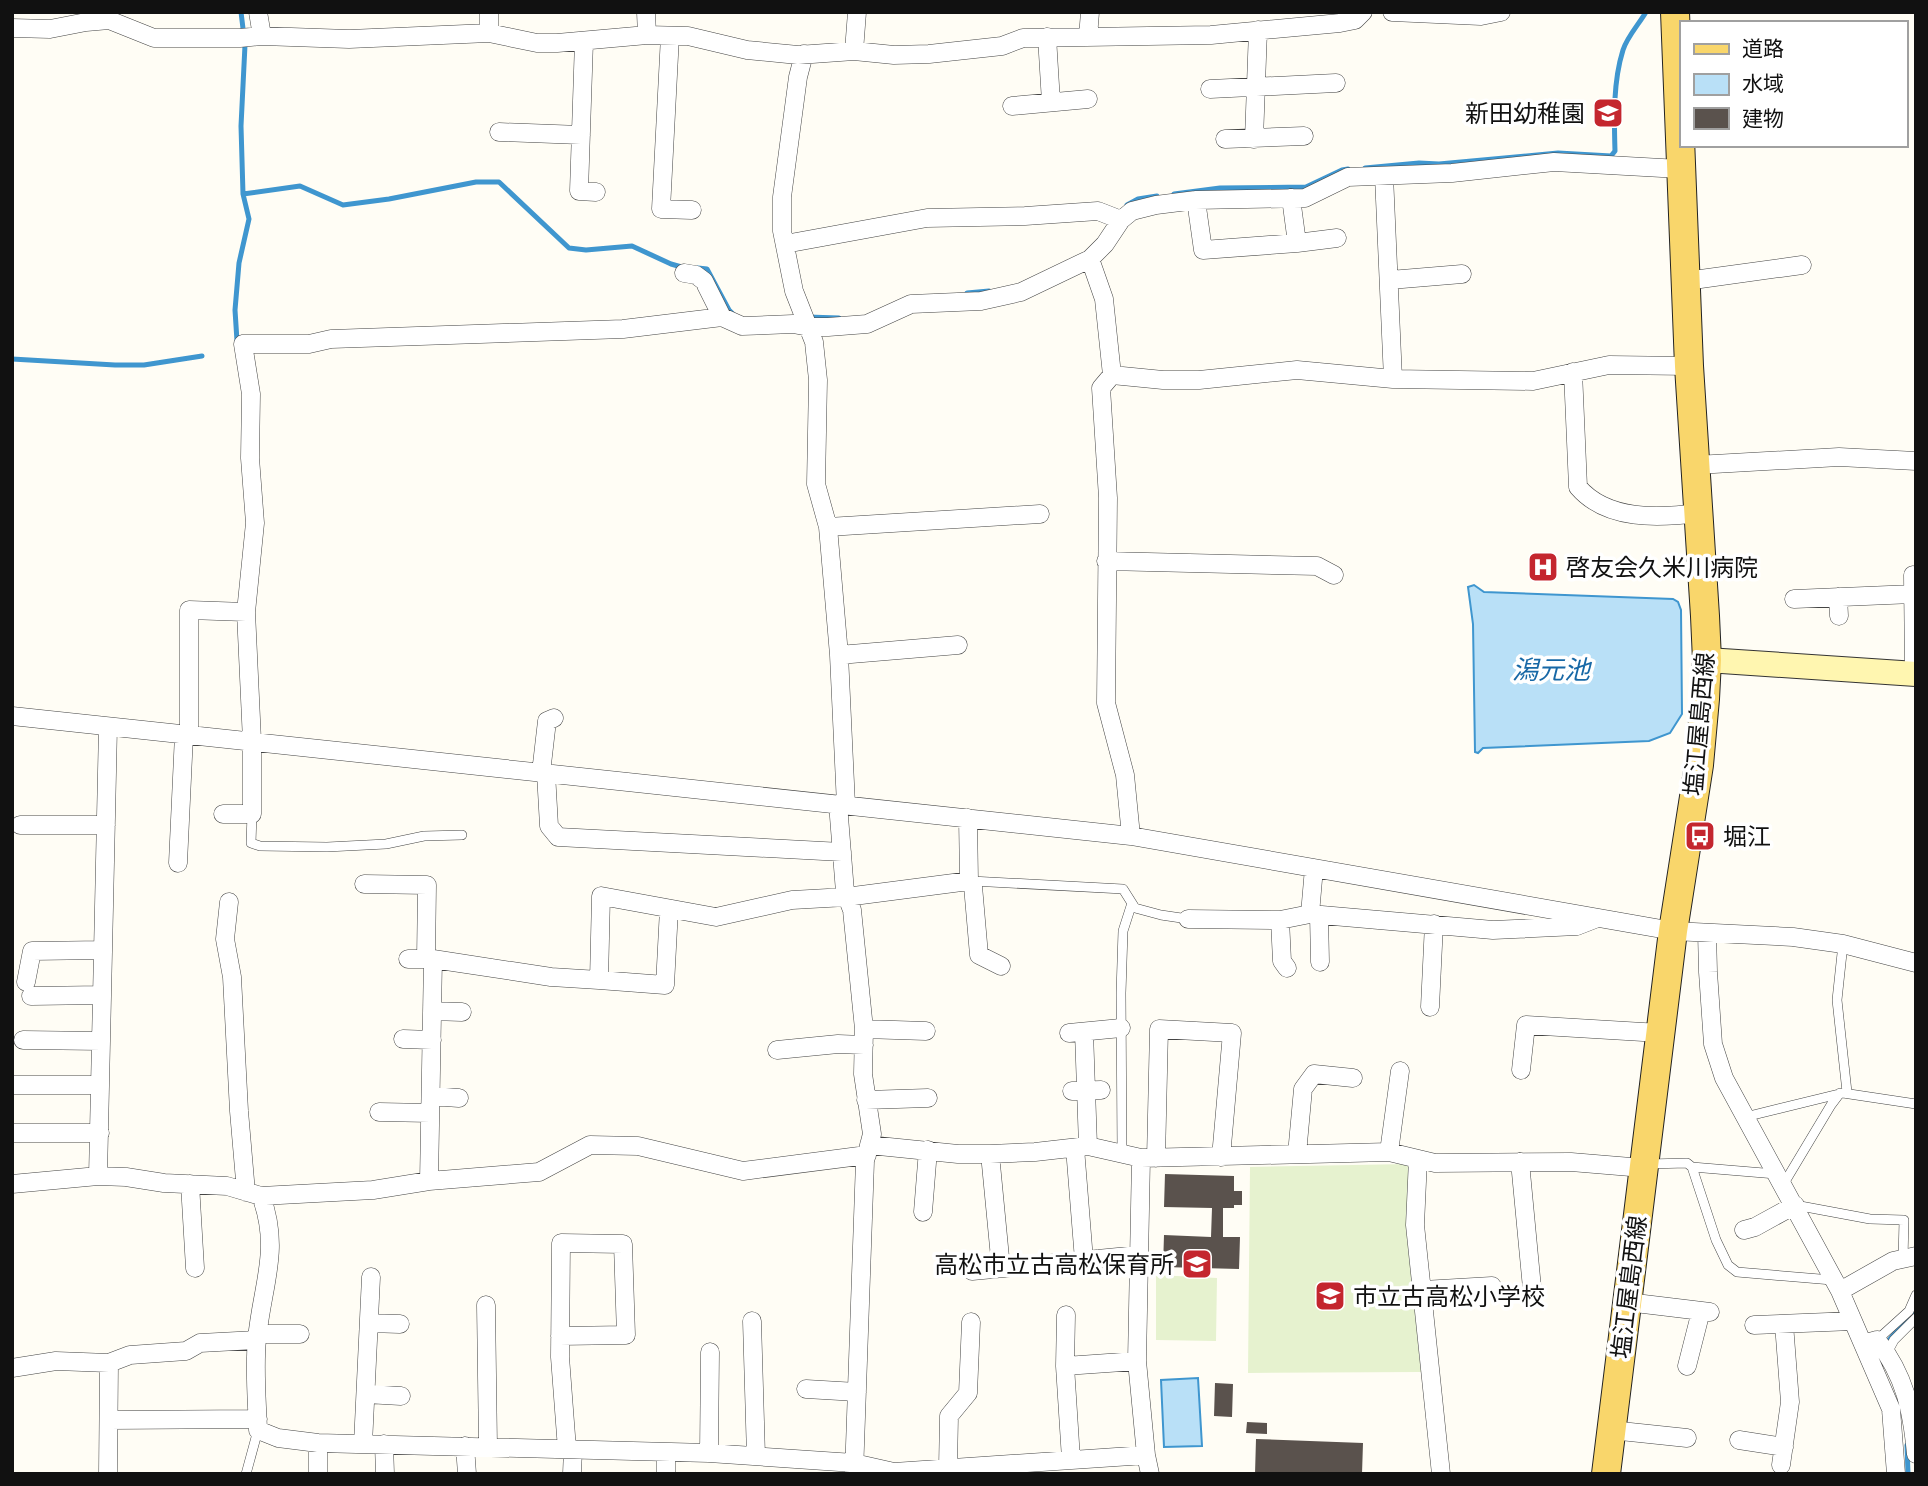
<svg xmlns="http://www.w3.org/2000/svg" width="1928" height="1486" font-family="'Crimson Pro','Noto Sans JP',serif">
  <style>
    .pitch { fill: #e6f2cf }
    .water { fill: #b9e0f7; stroke: #3f96cf; stroke-width: 2 }
    .lines { fill: none; stroke-linecap: round; stroke-linejoin: round }
    .stream { stroke: #3f96cf; stroke-width: 5 }
    .building { fill: #5a524d }
    .lane-casing { stroke: #444; stroke-width: 10 }
    .street-casing { stroke: #444; stroke-width: 19 }
    .secondary-casing { stroke: #333; stroke-width: 26 }
    .primary-casing { stroke: #222; stroke-width: 30 }
    .lane { stroke: #fff; stroke-width: 9 }
    .street { stroke: #fff; stroke-width: 18 }
    .secondary { stroke: #fff6b0; stroke-width: 24 }
    .primary { stroke: #f9d66b; stroke-width: 28 }
    .labels { text-anchor: middle; dominant-baseline: central; stroke-width: 7; stroke-linejoin: round; paint-order: stroke }
    .poi-label { font-size: 24px; fill: #111; stroke: #fff; text-anchor: start }
    .street-label { font-size: 24px; fill: #111; stroke: #fff }
    .water-label { font-size: 26px; font-style: italic; fill: #1768a6; stroke: #fff }
  </style>
  <rect width="100%" height="100%" fill="#fffdf5"/>
  <!-- pitch -->
  <path class="pitch" d="M1409,1164L1406,1226L1421,1372L1248,1373L1250,1167Z
    M1156,1275L1217,1278L1216,1341L1156,1340Z"/>
  <!-- water -->
  <path class="water" d="M1474,585L1484,592L1673,599L1678,602L1681,610L1682,714L1670,733L1649,741L1483,748L1478,753L1475,752L1473,624L1468,587Z
    M1198,1378L1202,1446L1164,1447L1161,1380Z"/>
  <g class="lines">
    <!-- stream -->
    <path class="stream" d="M241,12L245,45L241,126L243,194L300,186L343,205L389,199L476,182H499L569,248L586,250L632,246L671,264L685,268
      M1365,168L1419,163L1439,164L1558,153L1611,156L1615,151C1614,118 1613,82 1623,50C1627,37 1639,24 1646,12
      M1174,194L1220,188L1306,187L1342,170L1348,169
      M1127,205L1138,199L1157,196
      M698,268L707,269L729,310L735,316
      M967,293L989,291
      M807,317L839,318
      M237,341L235,310L239,263L249,219L243,194
      M12,359L115,365H144L202,356
      M1884,1346L1916,1309
      M1907,1445L1908,1474"/>
  </g>
  <!-- building -->
  <path class="building" d="M1165,1174L1234,1176V1191H1242V1205H1234V1208H1223V1237H1240L1239,1269L1163,1267L1164,1235L1211,1237L1212,1208L1164,1207Z
    M1215,1383L1233,1384L1232,1417L1214,1416Z
    M1247,1422L1267,1423V1434L1246,1433Z
    M1256,1439L1363,1443L1362,1474H1255Z"/>
  <g class="lines">
    <!-- lane casing -->
    <g class="lane-casing">
      <path id="lane" d="M252,814L251,843L260,846L327,847L386,844L424,836L462,835
        M971,881L1123,889L1135,908L1161,915L1188,919
        M1843,1093L1916,1104
        M1745,1117L1847,1092L1837,1000L1843,944
        M1122,1154L1121,993L1123,931L1132,903
        M1649,1164L1687,1163L1692,1167L1716,1240L1728,1265L1737,1272L1832,1280
        M1692,1167L1776,1174
        M1783,1185L1831,1105L1840,1093
        M1795,1205L1870,1219L1904,1220L1903,1259
        M1877,1340L1909,1311L1916,1295
        M1887,1353L1894,1340L1916,1318
        M246,1474L258,1430"/>
    </g>
    <!-- street casing -->
    <g class="street-casing">
      <path id="street" d="M258,12L262,36
        M489,12V33
        M646,12L647,35
        M1392,12L1481,16L1501,12
        M12,28L50,29L86,22L109,20L154,38H240L262,36L349,39L489,33L537,43H557L647,35L688,36L747,50L798,55L854,51L894,55L929,54L1002,46L1023,38L1211,35L1340,23L1355,20L1363,12
        M670,36L661,209L692,210
        M1047,37L1051,102
        M1088,37L1090,12
        M584,41L579,191L596,192
        M854,51L857,12
        M804,54L798,77L782,197V231L794,291L814,342L818,380L816,484L828,527L839,655L846,805
        M1210,89L1336,83
        M1012,106L1088,99
        M499,132L581,135
        M1225,139L1304,136
        M1254,139L1258,30
        M1384,176L1393,379
        M1291,198L1297,243L1337,238
        M1196,200L1203,250L1297,243
        M785,244L927,218L1025,216L1098,211L1121,220
        M1090,259L1104,299L1112,375
        M684,273L696,275L704,281L722,317L742,326L793,324L809,327H828L867,324L911,304L981,301L1021,292L1090,259L1105,244L1121,220L1132,211L1156,205L1196,200L1305,198L1348,177L1452,173L1554,162L1680,169
        M1390,280L1462,274
        M1686,281L1802,265
        M1573,372L1578,487C1607,521 1659,518 1699,513
        M1696,465L1839,457L1916,461
        M828,527L1040,514
        M1106,561L1317,566L1334,575
        M1913,575L1914,674
        M1838,597L1839,616
        M1794,599L1913,594
        M839,655L958,645
        M12,716L1131,836L1673,931L1793,937L1843,944L1916,963
        M189,735V610L246,612
        M541,773L547,721L554,718
        M546,773L549,826L558,837L842,852
        M838,804L845,892L852,910L864,1029L863,1074L872,1134L865,1161L854,1474
        M223,814H252V741L246,612L255,523L250,458L251,394L243,344H309L331,339L623,329L722,317
        M20,825H106
        M1131,836L1125,775L1106,703L1108,498L1101,388L1112,375L1163,380H1199L1297,370L1393,379L1533,381L1609,365L1689,366
        M178,863L184,735
        M969,881L973,886L979,955L1001,966
        M364,884L427,885L426,959
        M229,902L225,939L232,977L239,1111L246,1192
        M1310,914L1314,868
        M1319,915L1320,962
        M1188,919L1280,920L1310,914L1493,930L1577,926L1595,919
        M1280,920L1282,961L1287,968
        M1707,933L1708,972L1713,1044L1724,1078L1840,1291
        M408,959H433L551,977L599,980L601,896L716,917L792,900L846,897L969,881L968,818
        M599,980L665,985L669,909
        M26,982L32,951L103,950
        M31,996L102,995
        M1430,1007L1434,924
        M432,1011L462,1012
        M864,1029L926,1031
        M1084,1032L1088,1146
        M1069,1033L1121,1028
        M403,1039L432,1040
        M23,1040L101,1041
        M777,1050L838,1044L864,1045
        M1521,1070L1526,1025L1660,1033
        M14,1085H100
        M1072,1091L1101,1090
        M431,1096L459,1098
        M866,1100L928,1098
        M379,1112L430,1113
        M12,1133H100
        M869,1145L958,1154H990L1035,1152L1088,1146L1141,1158L1389,1152L1435,1163L1571,1162L1643,1168
        M1075,1148L1084,1260
        M1389,1152L1400,1071
        M990,1154L1001,1268
        M1297,1154L1303,1089L1314,1074L1353,1078
        M1141,1158L1137,1361L1146,1455
        M1156,1158L1159,1029L1232,1033L1221,1157
        M1418,1159L1415,1225L1441,1474
        M1520,1162L1532,1288
        M98,1176L108,727
        M429,1181L433,959
        M12,1184L98,1176L126,1177L164,1183L227,1186L261,1196L373,1190L429,1181L539,1172L590,1145L638,1146L743,1171L867,1155
        M190,1184L195,1268
        M261,1196C281,1250 262,1285 257,1339C254,1369 257,1400 258,1430L278,1438L318,1443L709,1453L854,1463L894,1472L1146,1455L1150,1474
        M923,1212L928,1150
        M1744,1230L1755,1227L1795,1205
        M972,1271L1139,1255
        M1423,1290L1492,1286
        M1627,1302L1710,1312
        M486,1305L488,1446
        M1066,1315L1065,1366L1071,1459
        M752,1321L756,1456
        M369,1323L400,1324
        M1754,1325L1853,1321
        M257,1334H300
        M560,1336L626,1335L623,1244L561,1243L560,1357L567,1449
        M1863,1344L1877,1340C1905,1376 1912,1410 1916,1454
        M1065,1366L1137,1361
        M1687,1366L1701,1311
        M12,1368L56,1361L109,1363L130,1355L186,1351L200,1343L257,1340
        M806,1389L857,1392
        M366,1394L401,1396
        M109,1420L258,1419
        M1611,1430L1687,1438
        M1739,1440L1784,1447
        M318,1443V1474
        M363,1444L371,1277
        M384,1444L385,1474
        M465,1446L467,1474
        M666,1452V1474
        M709,1453L710,1352
        M1781,1465L1790,1402L1784,1324
        M948,1467L949,1416L968,1393L971,1322
        M108,1474L109,1363
        M572,1474L573,1449
        M1896,1474L1891,1409L1840,1291L1893,1261L1916,1256"/>
    </g>
    <!-- secondary casing -->
    <g class="secondary-casing">
      <path id="secondary" d="M1707,660L1916,674"/>
    </g>
    <!-- primary casing -->
    <g class="primary-casing">
      <path id="primary" d="M1606,1474L1673,931L1699,765L1705,699L1707,660L1705,616L1689,366L1675,12"/>
    </g>
    <!-- lane -->
    <use href="#lane" class="lane"/>
    <!-- street -->
    <use href="#street" class="street"/>
    <!-- secondary -->
    <use href="#secondary" class="secondary"/>
    <!-- primary -->
    <use href="#primary" class="primary"/>
  </g>
  <!-- icons -->
  <defs>
    <g id="school-square" transform="scale(1.575)"><rect x="-9" y="-9" width="18" height="18" rx="4" fill="#c4262e" stroke="#fff"/><path d="M0-5L7-2L0 1L-7-2ZM-4 1L0 2.5L4 1V4Q0 6-4 4Z" fill="#fff"/></g>
    <g id="hospital-square" transform="scale(1.575)"><rect x="-9" y="-9" width="18" height="18" rx="4" fill="#c4262e" stroke="#fff"/><path d="M-5-5h3v3.5h4V-5h3V5h-3V1.5h-4V5h-3Z" fill="#fff"/></g>
    <g id="bus-square" transform="scale(1.575)"><rect x="-9" y="-9" width="18" height="18" rx="4" fill="#c4262e" stroke="#fff"/><path d="M-5-6H5V4H4V6H2V4H-2V6H-4V4H-5ZM-3.5-4V0h7V-4ZM-3.5 1.2v1.5H-2V1.2ZM2 1.2v1.5H3.5V1.2Z" fill="#fff"/></g>
  </defs>
  <g fill-rule="evenodd">
    <use href="#school-square" x="1608" y="113"/>
    <use href="#hospital-square" x="1543" y="567"/>
    <use href="#bus-square" x="1700" y="836"/>
    <use href="#school-square" x="1197" y="1264"/>
    <use href="#school-square" x="1330" y="1296"/>
  </g>
  <g class="labels">
    <!-- poi labels -->
    <g class="poi-label">
      <text x="1585" y="113" text-anchor="end">新田幼稚園</text>
      <text x="1566" y="567">啓友会久米川病院</text>
      <text x="1723" y="836">堀江</text>
      <text x="1174" y="1264" text-anchor="end">高松市立古高松保育所</text>
      <text x="1353" y="1296">市立古高松小学校</text>
    </g>
    <!-- street labels -->
    <g class="street-label">
      <text transform="translate(1699 724) rotate(-85)">塩江屋島西線</text>
      <text transform="translate(1629 1287) rotate(-83)">塩江屋島西線</text>
    </g>
    <!-- water labels -->
    <g class="water-label">
      <text x="1551" y="670">潟元池</text>
    </g>
  </g>
  <!-- border -->
  <rect width="1928" height="1486" fill="none" stroke="#111111" stroke-width="28"/>
  <!-- legend -->
  <rect x="1680" y="21" width="228" height="126" fill="#ffffff" stroke="#a0a0a0" stroke-width="2"/>
  <rect x="1694" y="44" width="35" height="10" fill="#f9d66b" stroke="#a0a0a0" stroke-width="2"/>
  <text x="1742" y="56" font-size="21" fill="#111111">道路</text>
  <rect x="1694" y="74" width="35" height="21" fill="#b9e0f7" stroke="#a0a0a0" stroke-width="2"/>
  <text x="1742" y="91" font-size="21" fill="#111111">水域</text>
  <rect x="1694" y="108" width="35" height="21" fill="#5a524d" stroke="#a0a0a0" stroke-width="2"/>
  <text x="1742" y="126" font-size="21" fill="#111111">建物</text>
</svg>
